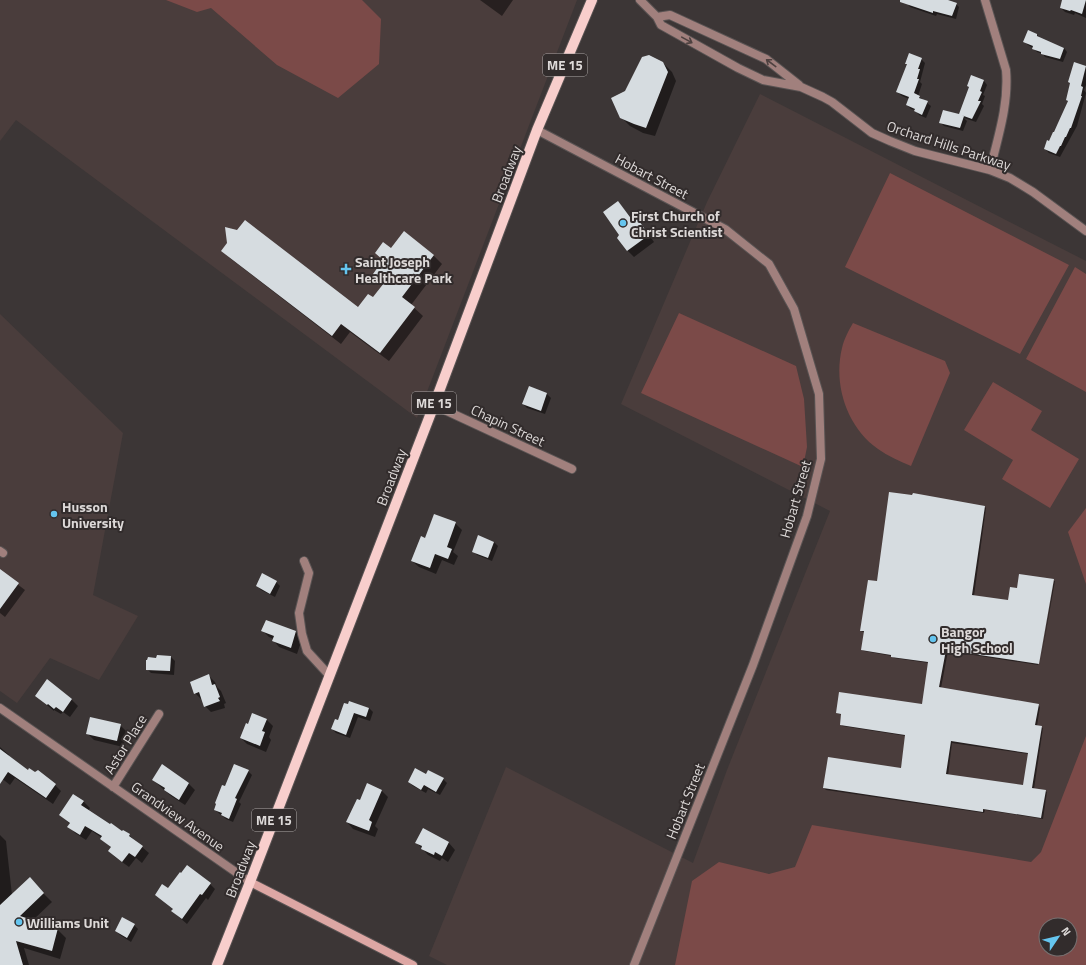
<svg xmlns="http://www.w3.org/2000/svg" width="1086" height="965" font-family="'Titillium Web',sans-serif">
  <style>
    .built { fill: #4a3d3c }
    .green { fill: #7b4a48; fill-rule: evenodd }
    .shadow { fill: #0007; fill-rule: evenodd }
    .building { fill: #d6dce0; fill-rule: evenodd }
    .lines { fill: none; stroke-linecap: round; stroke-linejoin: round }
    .street-casing { stroke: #595353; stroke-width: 10 }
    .secondary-casing { stroke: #595353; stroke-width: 10 }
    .primary-casing { stroke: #595353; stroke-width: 12 }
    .street { stroke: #a1807d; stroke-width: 8 }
    .secondary { stroke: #dda7a4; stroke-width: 8 }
    .primary { stroke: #f8cecc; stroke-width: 10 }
    .oneway { stroke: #4e4140 }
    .poi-dot { fill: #65c5ef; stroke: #322c2c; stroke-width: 1.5 }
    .labels { text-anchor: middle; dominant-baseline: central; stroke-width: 4; stroke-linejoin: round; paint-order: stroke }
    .shield { fill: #322c2c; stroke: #aaa5a4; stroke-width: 1 }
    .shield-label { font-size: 13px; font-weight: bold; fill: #ddd9d8 }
    .street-label { font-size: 14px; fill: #ddd9d8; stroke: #322c2c }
    .poi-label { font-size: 14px; font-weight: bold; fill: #ddd9d8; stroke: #322c2c; text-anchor: start }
  </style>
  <rect width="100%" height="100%" fill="#3c3636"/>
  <!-- built -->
  <path class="built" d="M0,0H577L417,418L16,120L0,141Z
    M760,94L1086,261V808L928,965H447L429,956L506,767L693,863L727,770L830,511L621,404L707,202Z
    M0,314L123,433L93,595L138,616L99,680L50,658L17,703L0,691Z"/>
  <!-- green -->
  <path class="green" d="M166,0H362L381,19L379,64L338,98L277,65L211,8L197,12Z
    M890,173L1069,265L1020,354L845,267Z
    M1075,267L1086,274V392L1026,359Z
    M679,313L796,366L804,399L807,447L803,467L641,393Z
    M853,323L945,361L950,373L911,466C899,461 888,456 878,449C847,427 833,385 842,348C844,339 849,330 853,323Z
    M993,382L1042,411L1031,430L1079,459L1050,508L1002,479L1013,460L964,430Z
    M1086,508V584L1068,532Z
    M1086,736V965H675L692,881L719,862L769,874L795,867L812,825L1031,862L1041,852ZM1046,925H1070V949H1046Z"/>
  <!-- shadow -->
  <path class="shadow" d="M480,0H513L502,16Z
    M900,0H938L956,4L959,7L956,19L937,14L936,16L910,7L907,3Z
    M1063,0H1086V18L1075,13L1074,15L1065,12L1061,8Z
    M1037,35L1041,39L1064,48L1067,52L1063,62L1045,57L1043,54L1037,52L1033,48L1028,45L1025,42Z
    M921,59L925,63L920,82L922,84L918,96L931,106L926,118L919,115L915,110L911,109L907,105L909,99L902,96L897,92L908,65L907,64Z
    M663,63L672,72L676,81L655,136L643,133L630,126L621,117L626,92Z
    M1074,63L1086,67V85L1084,90L1086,93L1077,126L1060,157L1049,153L1045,149L1054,134L1068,102L1067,100Z
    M972,77L984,81L987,85L983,95L985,96L982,104L984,106L976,122L964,118L967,121L963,131L944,126L940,122L960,115L970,88Z
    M618,202L634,221L637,220L643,226L654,242L634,257L627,250L620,235Z
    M404,233L434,256L442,264L411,305L423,316L389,361L350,332L341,344L231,259L222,251L359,308L373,299L385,284L374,274Z
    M547,394L551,398L545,414L527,408L523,404Z
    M985,507L986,508L974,596L1009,601L1018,589L1053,580L1038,665L948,651L941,688L1038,705L1040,707L1037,726L1043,728L1034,789L1045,791L1047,792L1043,819L985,810L984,813L826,790L824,788L901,769L906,736L842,726L841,724L842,715L837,713L923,706L929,663L894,658L892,656L864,651L862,650L865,633L861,631L878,582ZM952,743L1029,754L1024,787L948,776Z
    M455,523L462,530L453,552L458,556L454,565L442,560L436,574L419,567L412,561L425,539Z
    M494,542L498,546L492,561L477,555L473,551Z
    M0,571L25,590L5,617L0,613Z
    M1054,581H1055L1040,665Z
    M276,582L280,586L275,597L261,590L257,586Z
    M263,631L296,632L302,639L297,654L279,647L273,640L274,639L269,637Z
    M171,657L175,661L174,675L151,673L147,669L157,659Z
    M209,676L215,682L217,687L221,691L226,703L224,704L225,708L211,712L205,706L202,699H201L195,693Z
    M36,696L71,699L78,706L70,717L63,712L61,714L54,710V711Z
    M344,704L369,708L373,712L370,721L358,717L350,738L336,733L332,729L339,721Z
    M253,714L267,720L273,726L269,737L271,740L266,752L247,744L241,738L248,726Z
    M120,725L127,732L123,747L94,740L87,733Z
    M0,747L9,755L8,757L28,771L35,773L55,785L61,791L53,804L15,778L10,785L0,777Z
    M163,766L189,784L195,790L185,805L171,796L153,780Z
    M248,771L252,775L239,802L241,804L233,822L226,819L215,810L226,787Z
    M426,775L443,779L447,783L440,795L428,789L426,793L413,786L409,782Z
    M367,785L382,791L388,797L375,826L378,829L375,837L353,829L347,822L360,802Z
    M73,795L84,802L90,808L88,811L129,835L142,847L149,853L142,863L136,858L129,867L115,857L109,851L112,848L101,839L102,838L92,831L86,840L75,833L69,826L70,824L60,815Z
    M423,830L449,843L455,850L448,862L442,858L440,861L428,855L416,842Z
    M0,835L6,841L12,895L29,879L52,902L32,921L57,929L66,938L60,959L24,948L29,965H0Z
    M210,884L215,889L208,900L206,898L187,924L172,911L174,910L156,895L168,890Z
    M134,925L138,929L131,942L120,935L116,931Z"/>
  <!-- building -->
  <path class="building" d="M900,0H948L957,3L952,16L933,11V13L900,2Z
    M1062,0H1086L1082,14L1071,10L1070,11L1060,8Z
    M1028,30L1037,34V36L1064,48L1060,59L1041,54V52L1032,49L1033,46L1023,42Z
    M909,53L922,58L918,69H920L917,79H919L914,93L920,96L919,98L928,101L922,115L914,111L915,109L906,105L909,97L896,92L907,64H905Z
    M649,55L663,62L668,72L646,128L634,124L620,118L611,98L625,91L642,57Z
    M1074,62L1086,66L1081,86L1083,87L1081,96H1082L1071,128H1070L1066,137H1065L1061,146H1060L1056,154L1044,149L1047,140L1049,141L1053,132H1054L1058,123L1068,101L1066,100L1070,83L1068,82Z
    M971,75L984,80L980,91L982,92L978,101H981L972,119L961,115L964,116L960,128L939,123L943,110L959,114L969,87L967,86Z
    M618,201L633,221L637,218L649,235L627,251L617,238L619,235L603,212Z
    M245,220L358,307L368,294L373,297L384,283L373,274L383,260L375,253L383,242L391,248L404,231L434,255L402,297L415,307L380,353L341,324L332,336L221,251L227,243L225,227L237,230Z
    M529,386L547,393L541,411L522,404Z
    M889,492L912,495L913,493L985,506L972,595L1008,600L1010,587L1017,588L1019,574L1054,579L1039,664L946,650L939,687L1039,704L1035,725L1042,726L1032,788L1046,790L1041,818L983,809V812L823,788L828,757L901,768L905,735L840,725L841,714L836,713L839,692L922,704L928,662L891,657V655L861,650L864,631H860L868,580L877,581ZM951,741L1028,753L1023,785L946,774Z
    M434,514L456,522L447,547L452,549L448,559L435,554L430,568L411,561L421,536L425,538Z
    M478,535L494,542L488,558L472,552Z
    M0,569L19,583L0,609Z
    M262,573L277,581L270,594L256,586Z
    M266,620L296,631L291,648L272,641L274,636L261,631Z
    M157,655L171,656L170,671L146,670V660H147L148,657L156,658Z
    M209,674L212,685L215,684L220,697L218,698L220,701L204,707L199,692L194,694L190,682Z
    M47,679L72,699L63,712L56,707L54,709L48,704L47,705L35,696Z
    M349,701L369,708L366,717L354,713L346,735L331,729L335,719L338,720L344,703L348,704Z
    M252,713L267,719L262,731L265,732L260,746L240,738L246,723L248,724Z
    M90,717L121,724L117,741L86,734Z
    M0,749L28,770L29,768L35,772L38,770L56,784L46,798L8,772L0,784Z
    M162,764L189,783L179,800L164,790L165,788L152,780Z
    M234,764L249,770L235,798L237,799L229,819L221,815L222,813L214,810L216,804L215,803L222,785L225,786Z
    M415,768L426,774L428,770L444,778L436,792L424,785L421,790L408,782Z
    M367,783L382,790L369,820L372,822L369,831L346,822L357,799L360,800Z
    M73,794L84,801L81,805L110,824L111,823L122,831L123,830L130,834L129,836L143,846L135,857L129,853L122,862L108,851L111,847L100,839L102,836L85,826L80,835L67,827L70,823L59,815Z
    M423,828L449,842L442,856L435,852L434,855L421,849L422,846L415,843Z
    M187,865L211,883L202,895L200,894L182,919L171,911L173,909L155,895L162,884L168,888L180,872L181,873Z
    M30,877L44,893L20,916L58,928L52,951L16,941L23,965H0V905Z
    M122,917L135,924L127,938L115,931Z"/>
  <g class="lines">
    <!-- street casing -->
    <g class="street-casing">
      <path id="street" d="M640,0L657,17L661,25L738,68L763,80L801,87L823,97L832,102L872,133L890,141L915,151L990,170L1010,178L1033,192L1086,231
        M985,0L1006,70C1009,104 998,137 990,170
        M657,17L670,15L766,59L799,85
        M537,130L725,229L769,264L794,309L819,394L821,459L807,516L753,665L634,965
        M434,405L572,469
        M0,551L3,553
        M304,561L309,573L299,613L302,634L307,651L329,675
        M0,708L250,882
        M113,787L159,714"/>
    </g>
    <!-- secondary casing -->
    <g class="secondary-casing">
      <path id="secondary" d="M250,882L413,965"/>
    </g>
    <!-- primary casing -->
    <g class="primary-casing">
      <path id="primary" d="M217,965L250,882L434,405L537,130L592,0"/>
    </g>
    <!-- street -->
    <use href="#street" class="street"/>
    <!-- secondary -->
    <use href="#secondary" class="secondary"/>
    <!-- primary -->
    <use href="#primary" class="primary"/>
  </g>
  <!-- one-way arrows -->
  <defs><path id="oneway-shaft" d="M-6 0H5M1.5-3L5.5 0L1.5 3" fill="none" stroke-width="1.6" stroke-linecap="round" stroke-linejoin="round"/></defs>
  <g class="oneway">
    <use href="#oneway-shaft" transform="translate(687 40) rotate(29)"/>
    <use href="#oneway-shaft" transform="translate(771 63) rotate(-143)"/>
  </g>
  <!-- markers -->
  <g class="poi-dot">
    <circle cx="623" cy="223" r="4"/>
    <path d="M344 263h4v4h4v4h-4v4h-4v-4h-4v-4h4z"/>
    <circle cx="54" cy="514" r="4"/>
    <circle cx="933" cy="639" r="4"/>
    <circle cx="19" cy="922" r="4"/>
  </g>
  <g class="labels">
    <!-- shield labels -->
    <g class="shield">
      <rect x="543" y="54" width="44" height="22" rx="3"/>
      <rect x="412" y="392" width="44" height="22" rx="3"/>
      <rect x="252" y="809" width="44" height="22" rx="3"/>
    </g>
    <g class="shield-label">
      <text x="565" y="65">ME 15</text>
      <text x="434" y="403">ME 15</text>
      <text x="274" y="820">ME 15</text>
    </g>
    <!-- street labels -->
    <g class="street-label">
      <text transform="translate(949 145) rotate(18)">Orchard Hills Parkway</text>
      <text transform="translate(506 174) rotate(-69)">Broadway</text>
      <text transform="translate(652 176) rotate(28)">Hobart Street</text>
      <text transform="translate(508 425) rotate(25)">Chapin Street</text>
      <text transform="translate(391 477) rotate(-69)">Broadway</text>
      <text transform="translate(795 499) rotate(-74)">Hobart Street</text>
      <text transform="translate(125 744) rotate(-58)">Astor Place</text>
      <text transform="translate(685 801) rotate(-68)">Hobart Street</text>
      <text transform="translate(178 816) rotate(35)">Grandview Avenue</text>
      <text transform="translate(240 869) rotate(-69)">Broadway</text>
    </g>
    <!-- poi labels -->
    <g class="poi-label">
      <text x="631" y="215">First Church of<tspan x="631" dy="16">Christ Scientist</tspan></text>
      <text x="355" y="261">Saint Joseph<tspan x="355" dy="16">Healthcare Park</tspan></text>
      <text x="62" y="506">Husson<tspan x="62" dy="16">University</tspan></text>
      <text x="941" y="631">Bangor<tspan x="941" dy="16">High School</tspan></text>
      <text x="27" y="922">Williams Unit</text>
    </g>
  </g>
  <!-- north arrow -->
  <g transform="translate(1058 937) rotate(55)"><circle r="19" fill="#322c2c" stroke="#767171"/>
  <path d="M0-3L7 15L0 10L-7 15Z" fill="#65c5ef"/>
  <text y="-6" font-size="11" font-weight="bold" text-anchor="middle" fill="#ddd9d8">N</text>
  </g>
</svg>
